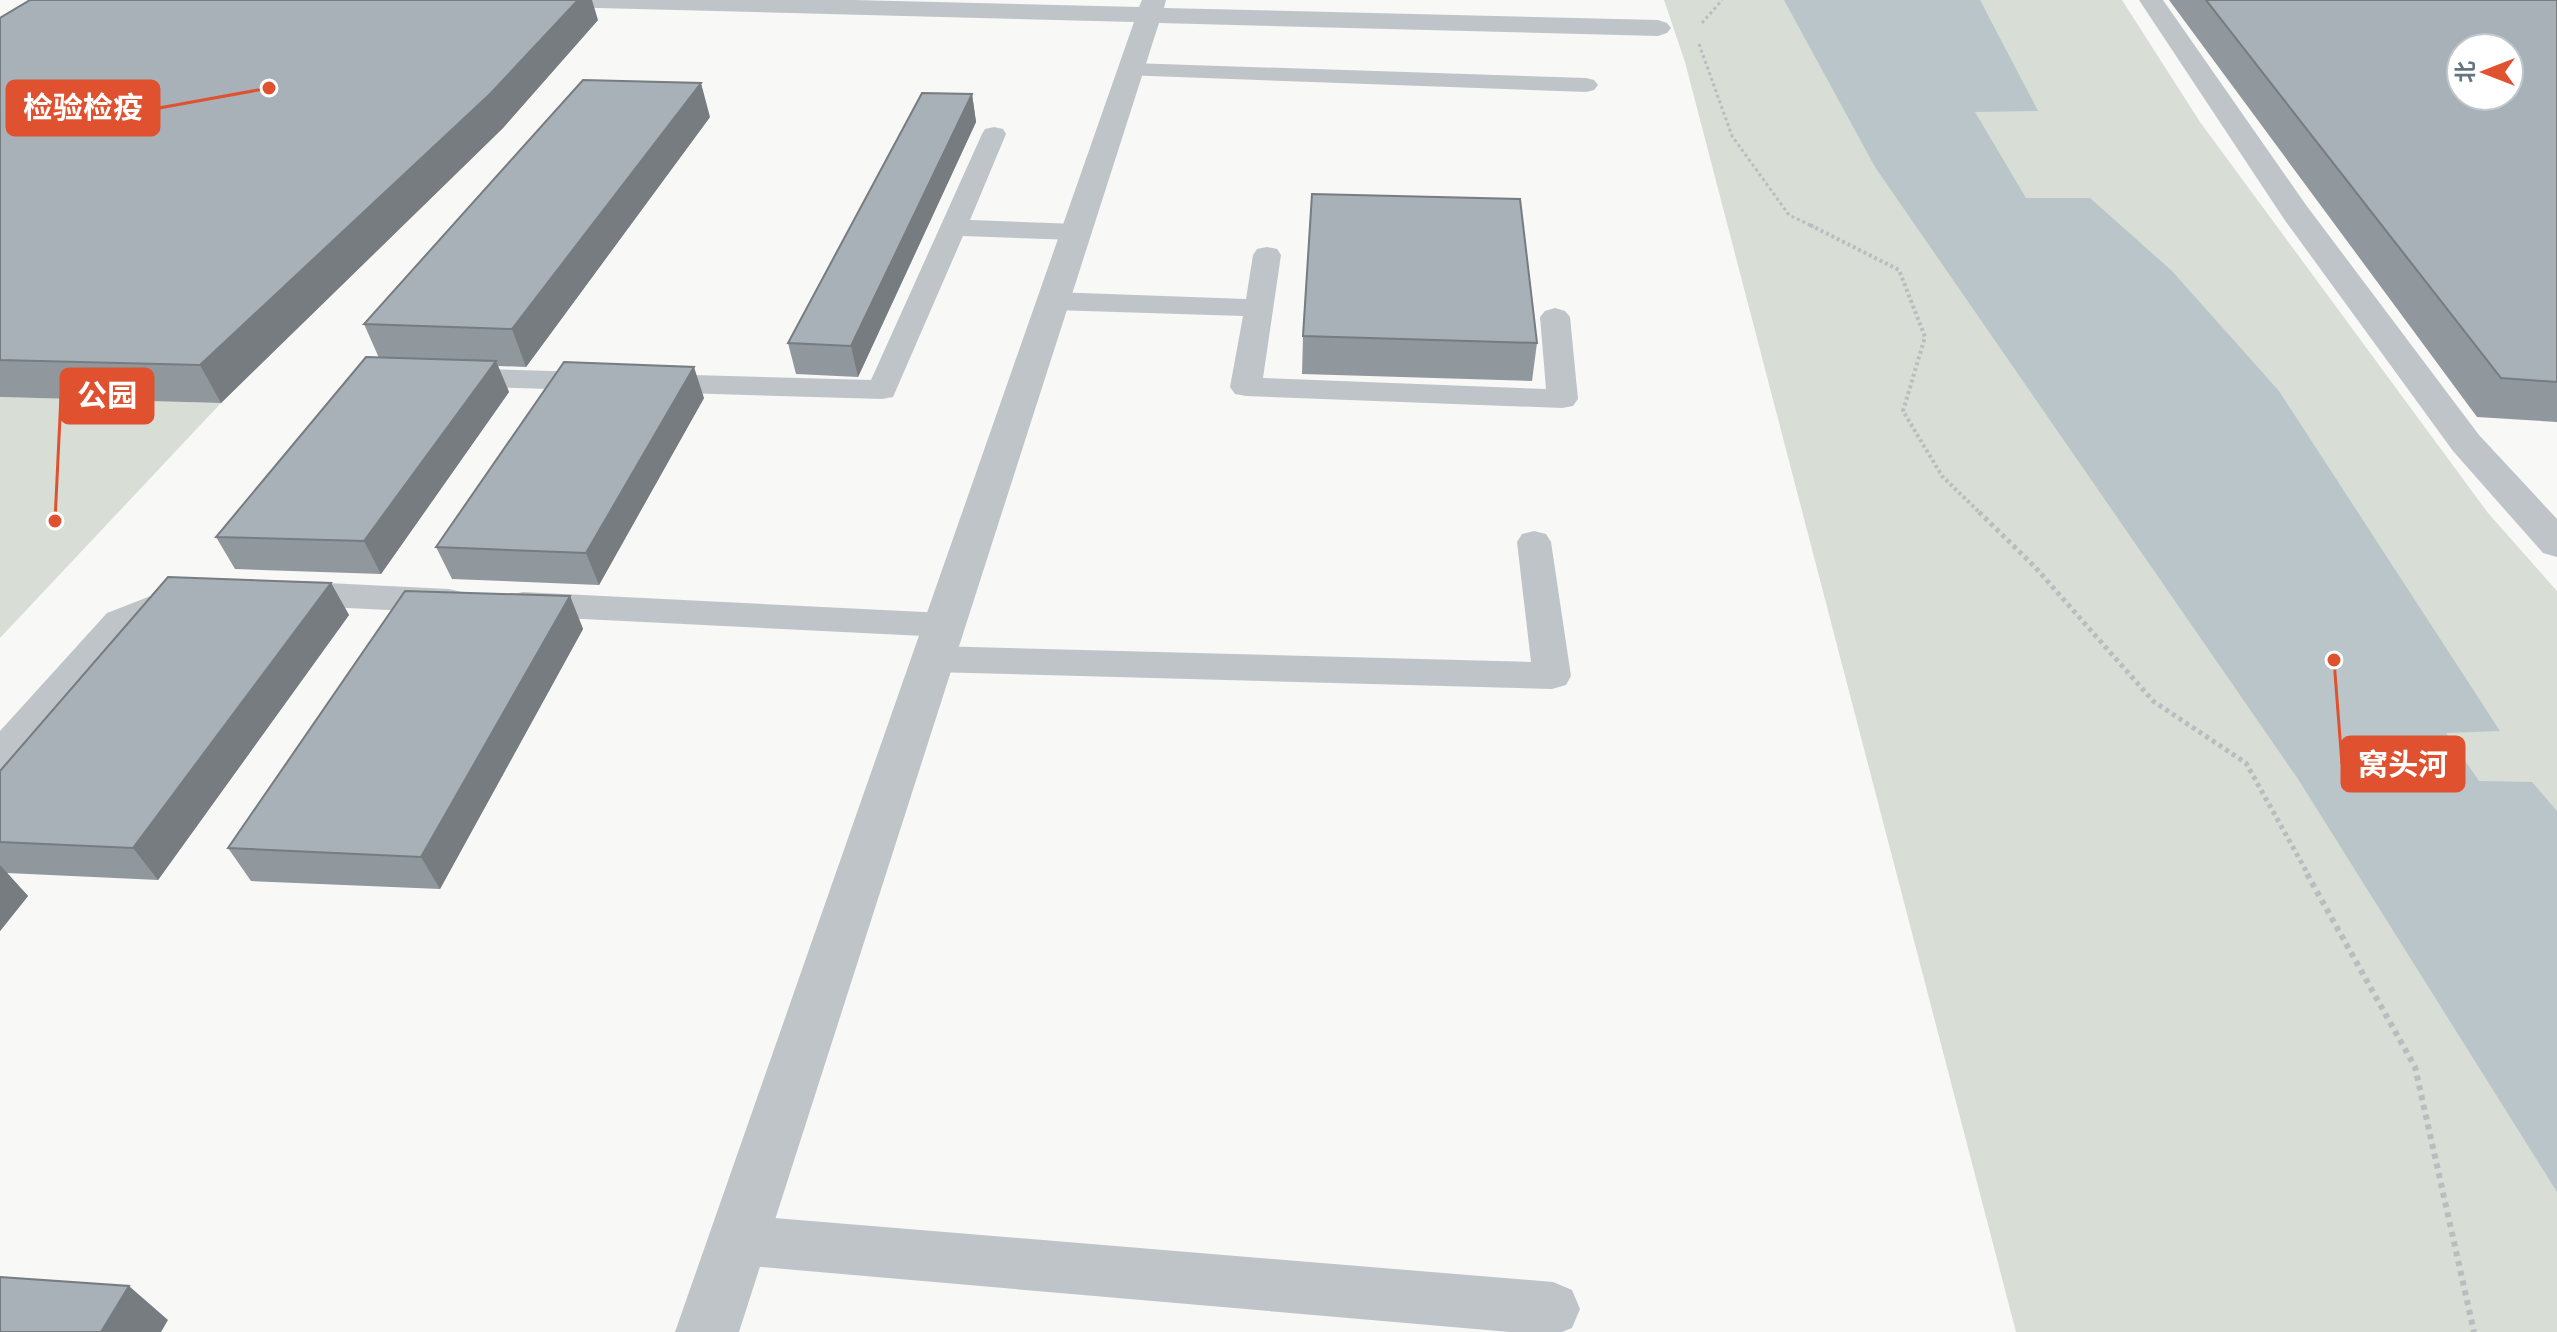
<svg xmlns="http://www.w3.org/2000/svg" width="2557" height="1332" font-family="'Alegreya Sans','Noto Sans SC',sans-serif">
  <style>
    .green { fill: #d8ddd5 }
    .water { fill: #b9c5c9 }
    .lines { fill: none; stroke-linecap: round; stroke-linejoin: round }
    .path-far3 { stroke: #babdc0; stroke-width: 3; stroke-dasharray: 3 3; stroke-linecap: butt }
    .path-far2 { stroke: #babdc0; stroke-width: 4; stroke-dasharray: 3 3; stroke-linecap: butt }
    .path-far1 { stroke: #babdc0; stroke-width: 5; stroke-dasharray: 4 4; stroke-linecap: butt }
    .path { stroke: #babdc0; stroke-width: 6; stroke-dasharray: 5 5; stroke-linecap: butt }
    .service { fill: #bfc4c8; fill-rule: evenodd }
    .minor { fill: #bfc4c8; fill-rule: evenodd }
    .wall { fill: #90989d }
    .shaded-wall { fill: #767c80 }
    .building { fill: #a8b1b7; stroke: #767c80; stroke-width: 2; fill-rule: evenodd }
    .leader { fill: none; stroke: #df512f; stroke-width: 3 }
    .callout-dot { fill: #df512f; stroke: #fff; stroke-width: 3 }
    .callout { fill: #df512f; stroke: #df512f; stroke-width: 3 }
    .callout-label { font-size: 30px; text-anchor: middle; font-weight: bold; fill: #fff }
  </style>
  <rect width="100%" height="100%" fill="#f8f8f6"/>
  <!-- green -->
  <path class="green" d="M1664,0H2122L2200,122L2488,513L2557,591V1332H2016L1685,62Z
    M0,397L221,403L0,638Z"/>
  <!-- water -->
  <path class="water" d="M1784,0H1980L2038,111L1975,112L2026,198H2090L2172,271L2279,391L2500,731L2446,733L2479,781L2532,782L2557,811V1192L2298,779L1875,167Z"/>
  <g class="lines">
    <!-- path-far3 -->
    <path class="path-far3" d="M1702,23L1722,0
      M1699,44L1732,136L1789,215L1814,227"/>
    <!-- path-far2 -->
    <path class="path-far2" d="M1810,225L1899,270L1925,337L1903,411L1942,476L1981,514"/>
    <!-- path-far1 -->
    <path class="path-far1" d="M1979,512L2035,567L2153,701L2246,763L2309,876"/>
    <!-- path -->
    <path class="path" d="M2307,874L2415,1067L2474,1332"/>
    <!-- service -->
    <path class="service" d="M1131,63L1586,78L1594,80L1598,85L1594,90L1586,92L1123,75L1119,70L1123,65Z
      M994,127L1003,129L1006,134L970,220L1076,224L1086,226L1090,232L1086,238L1076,240L963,236L893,397L882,399L451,386L440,384L436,377L440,370L451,368L871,380L982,134L985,129Z
      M1267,247L1277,249L1281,255L1263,378L1546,389L1540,317L1545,311L1555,308L1565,311L1570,317L1578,399L1573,406L1562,408L1246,396L1235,394L1230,387L1243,316L1053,310L1043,307L1039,301L1043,295L1053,292L1246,299L1253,255L1257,249Z
      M1534,531L1546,534L1551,542L1571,676L1566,685L1552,689L932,672L919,668L913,659L919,650L932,646L1531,662L1517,542L1522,534Z
      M287,581L449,589L462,592L467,601L462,610L449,613L287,605L274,601L269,593L274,585Z
      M179,585L192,588L197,597L192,606L133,631L14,767L0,772V731L107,613Z
      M523,592L944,613L957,616L962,625L957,634L944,637L523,616L510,613L505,604L510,595Z
      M738,1215L1553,1282L1572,1290L1580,1309L1572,1328L1562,1332H1510L738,1265L720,1258L712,1240L720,1222Z"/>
    <!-- minor -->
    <path class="minor" d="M547,0H853L1139,7L1142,0H1166L1164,8L1658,20L1667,23L1671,28L1667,33L1658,36L1159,23L739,1332H675L1134,22L559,7L550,5Z
      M2139,0H2163L2306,205L2479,435L2557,519V557L2543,553L2453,451L2284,219Z"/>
  </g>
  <!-- wall -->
  <path class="wall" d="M2169,0H2557V422L2477,417Z
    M0,18L598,20L503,128L221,403L0,397Z
    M972,94L976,122L858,377L796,374L788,343Z
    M710,117L526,367L498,366L509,392L381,574L235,569L216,537L379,358L364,324Z
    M1303,336L1537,343L1532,381L1302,374Z
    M704,398L599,585L452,579L436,547Z
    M331,583L349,615L158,880L7,873L28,896L0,931V771Z
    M570,596L583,629L440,889L251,881L228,848Z"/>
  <!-- shaded-wall -->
  <path class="shaded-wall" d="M578,0H592L598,20L503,128L221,403L200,365Z
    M701,83L710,117L526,367L512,329Z
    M972,94L976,122L858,377L851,346Z
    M496,361L509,392L381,574L364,541Z
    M694,367L704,398L599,585L586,553Z
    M331,583L349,615L158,880L133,848Z
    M570,596L583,629L440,889L421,857Z
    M0,865L28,896L0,931Z
    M129,1286L168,1320L161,1332H101Z"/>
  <!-- building -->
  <path class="building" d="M30,0H578L490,94L200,365L0,360V18Z
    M2206,0H2557V382L2501,378ZM2461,48H2509V96H2461Z
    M583,80L701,83L512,329L364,324Z
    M922,93L972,94L851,346L788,343Z
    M1312,194L1520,199L1537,343L1303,336Z
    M366,357L496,361L364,541L216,537Z
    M564,362L694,367L586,553L436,547Z
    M168,577L331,583L133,848L0,842V771Z
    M405,591L570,596L421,857L228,848Z
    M0,1277L129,1286L101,1332H0Z"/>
  <!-- callouts -->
  <path class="leader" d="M269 88L159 108M55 521L61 396M2334 660L2342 764"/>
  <g class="callout-dot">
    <circle cx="269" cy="88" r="8"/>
    <circle cx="55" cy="521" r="8"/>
    <circle cx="2334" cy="660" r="8"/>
  </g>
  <g class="callout">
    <rect x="7" y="81" width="152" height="54" rx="8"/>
    <rect x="61" y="369" width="92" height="54" rx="8"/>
    <rect x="2342" y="737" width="122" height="54" rx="8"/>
  </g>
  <g class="callout-label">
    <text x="83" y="118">检验检疫</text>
    <text x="107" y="406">公园</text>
    <text x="2403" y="775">窝头河</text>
  </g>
  <!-- north arrow -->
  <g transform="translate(2485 72) rotate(270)"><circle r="38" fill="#ffffff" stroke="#c1c8cc" stroke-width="2"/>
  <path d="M0-6L14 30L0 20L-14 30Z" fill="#df512f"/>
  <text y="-12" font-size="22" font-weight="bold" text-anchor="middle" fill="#647580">北</text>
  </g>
</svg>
